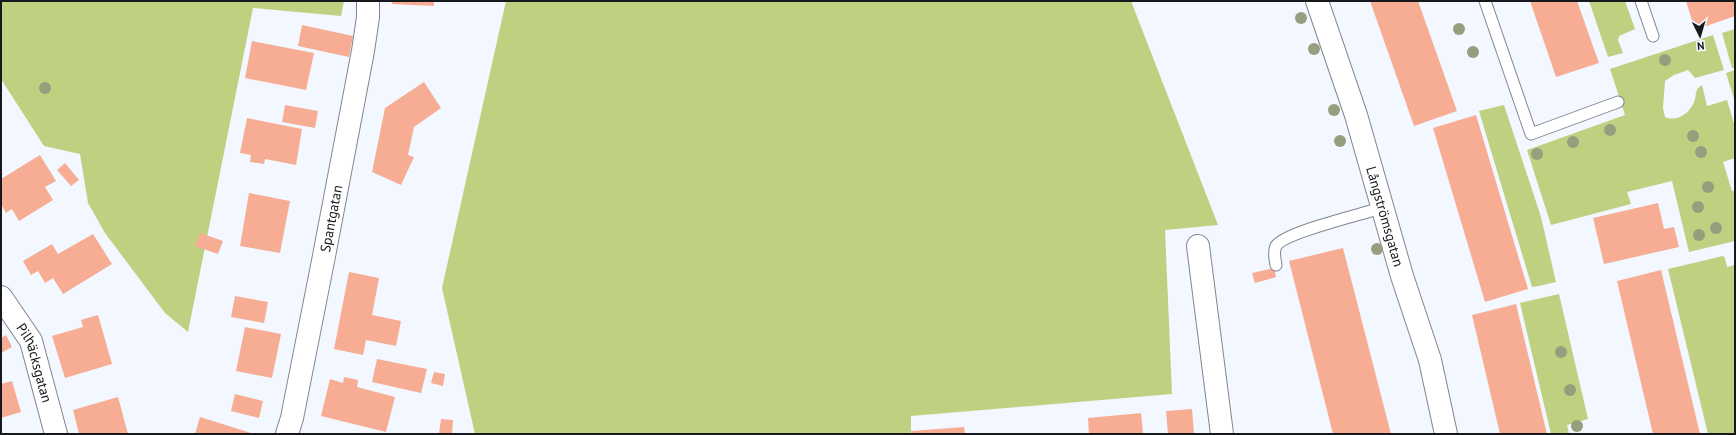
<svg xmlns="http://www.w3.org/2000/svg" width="1736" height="435" font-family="'PT Sans',sans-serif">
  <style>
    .green { fill: #bfd081 }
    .building { fill: #f6ad94 }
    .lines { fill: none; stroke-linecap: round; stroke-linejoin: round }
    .lane-casing { stroke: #80858e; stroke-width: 13 }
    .street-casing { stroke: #80858e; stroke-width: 24 }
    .secondary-casing { stroke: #80858e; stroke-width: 24 }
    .lane { stroke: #fff; stroke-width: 11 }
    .street { stroke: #fff; stroke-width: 22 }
    .secondary { stroke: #fff; stroke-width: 22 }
    .tree { fill: #979e7e }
    .labels { text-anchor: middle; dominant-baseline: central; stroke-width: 4; stroke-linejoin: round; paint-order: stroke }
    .street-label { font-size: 14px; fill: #16181b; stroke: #f3f7ff }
  </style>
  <rect width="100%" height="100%" fill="#f3f7ff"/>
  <!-- green -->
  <path class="green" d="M1,1H344L341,16L253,8L188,332L165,313L105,233L88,203L80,154L44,146L1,79Z
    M506,1H1131L1218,225L1165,230L1172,394L911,416V434H475L442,288Z
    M1589,1H1625L1635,29L1619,36L1618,40L1623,53L1608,57Z
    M1735,29V68H1732L1722,33Z
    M1713,35L1724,70L1695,78L1688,70L1674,75L1665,81L1663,108L1665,117C1677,122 1689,114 1694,102C1697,96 1694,89 1702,85L1707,106L1727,100L1735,127V158L1723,162L1732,191H1735V241L1689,252L1672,181L1627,192L1631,204L1551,225L1527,150L1625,115L1610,69Z
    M1735,70V102L1726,73Z
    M1504,105L1541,217L1556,282L1539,286L1532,287L1479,111Z
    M1723,256L1725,258L1727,267L1735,265V434H1708L1668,269Z
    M1559,294L1588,419L1567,425L1569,434H1551L1520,303Z"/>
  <!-- building -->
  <path class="building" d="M392,1H434V6L392,4Z
    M1370,1H1418L1457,111L1414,126Z
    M1530,1H1577L1599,63L1556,77Z
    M1686,1H1734L1735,16L1695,30Z
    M302,25L353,36L349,57L298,46Z
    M252,41L314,53L306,90L245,78Z
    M424,82L441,108L414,127L408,155L414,157L401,185L372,172L385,108Z
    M285,105L318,111L315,128L282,122Z
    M1476,115L1528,289L1485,302L1433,128Z
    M247,118L302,129L296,165L265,159L264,164L250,162L251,155L240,153Z
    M40,155L56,181L45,187L53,200L19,221L12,209L6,213L1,204V179Z
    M65,163L79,180L71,186L57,170Z
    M249,193L290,201L280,253L240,246Z
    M1658,203L1664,229L1674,227L1679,247L1604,264L1593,218Z
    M200,233L223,241L218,254L195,246Z
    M93,234L112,264L63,294L53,278L45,283L38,271L31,275L23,261L52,244L58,254Z
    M1343,248L1391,434H1333L1289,261Z
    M1274,268L1276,277L1255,283L1252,273Z
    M1661,270L1700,434H1653L1617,281Z
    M349,272L379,278L372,315L401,321L396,346L366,340L363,355L334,349Z
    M235,296L268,302L264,323L231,317Z
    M1516,304L1547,434H1500L1472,315Z
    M98,315L112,364L65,378L52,336L83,327L81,320Z
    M245,327L281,334L272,378L236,371Z
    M6,335L12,347L1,353V338Z
    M377,359L427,369L421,393L372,382Z
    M434,372L445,374L443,386L431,383Z
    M344,377L358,380L357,387L395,397L386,432L321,416L330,379L343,383Z
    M12,381L21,412L1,418V384Z
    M235,394L263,401L259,418L231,411Z
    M118,397L128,434H79L73,410Z
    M1192,409L1194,434H1168L1166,411Z
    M1141,413L1143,434H1089L1088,418Z
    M200,417L251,433V434H195Z
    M441,419L453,420L452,434H439Z
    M964,427L965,434H912L911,431Z"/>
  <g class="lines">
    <!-- lane casing -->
    <g class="lane-casing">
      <path id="lane" d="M1485,1L1531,134L1618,102
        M1641,1L1653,36
        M1276,265C1275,259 1273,252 1276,246C1284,232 1364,214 1384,207"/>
    </g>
    <!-- street casing -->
    <g class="street-casing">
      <g id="street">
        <path d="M1198,246L1222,434"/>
        <path id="s1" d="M1,297L31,341L56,434"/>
        <path id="s2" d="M287,434L292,418L324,256L363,51L368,17V1"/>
      </g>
    </g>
    <!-- secondary casing -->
    <g class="secondary-casing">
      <g id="secondary">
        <path id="s3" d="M1317,1L1356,115L1402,276L1430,360L1446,434"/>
      </g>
    </g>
    <!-- lane -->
    <use href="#lane" class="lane"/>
    <!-- street -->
    <use href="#street" class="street"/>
    <!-- secondary -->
    <use href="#secondary" class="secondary"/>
  </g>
  <!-- trees -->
  <g class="tree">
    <circle cx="1301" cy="18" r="6"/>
    <circle cx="1459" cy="29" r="6"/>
    <circle cx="1314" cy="49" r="6"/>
    <circle cx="1473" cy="52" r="6"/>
    <circle cx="1665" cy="60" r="6"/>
    <circle cx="45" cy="88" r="6"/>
    <circle cx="1334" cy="110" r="6"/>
    <circle cx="1610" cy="130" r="6"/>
    <circle cx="1693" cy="136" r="6"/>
    <circle cx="1340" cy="141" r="6"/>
    <circle cx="1573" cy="142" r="6"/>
    <circle cx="1701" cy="152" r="6"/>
    <circle cx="1537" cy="154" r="6"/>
    <circle cx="1708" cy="187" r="6"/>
    <circle cx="1698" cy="207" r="6"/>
    <circle cx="1716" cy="228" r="6"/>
    <circle cx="1699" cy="235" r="6"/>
    <circle cx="1377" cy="249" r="6"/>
    <circle cx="1561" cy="352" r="6"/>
    <circle cx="1570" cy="390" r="6"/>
    <circle cx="1577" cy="426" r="6"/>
  </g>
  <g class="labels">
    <!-- street labels -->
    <g class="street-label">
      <text stroke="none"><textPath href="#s3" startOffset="226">Långströmsgatan</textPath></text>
      <text stroke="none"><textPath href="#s2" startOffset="220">Spantgatan</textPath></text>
      <text stroke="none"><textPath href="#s1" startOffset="75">Pilhäcksgatan</textPath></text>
    </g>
  </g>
  <!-- border -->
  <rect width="1736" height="435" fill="none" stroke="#16181b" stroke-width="4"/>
  <!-- north arrow -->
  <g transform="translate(1700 36) rotate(175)" stroke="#f3f7ff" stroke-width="3" paint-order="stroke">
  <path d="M0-3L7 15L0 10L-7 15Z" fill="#16181b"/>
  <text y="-6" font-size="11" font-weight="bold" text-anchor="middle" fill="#16181b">N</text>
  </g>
</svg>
